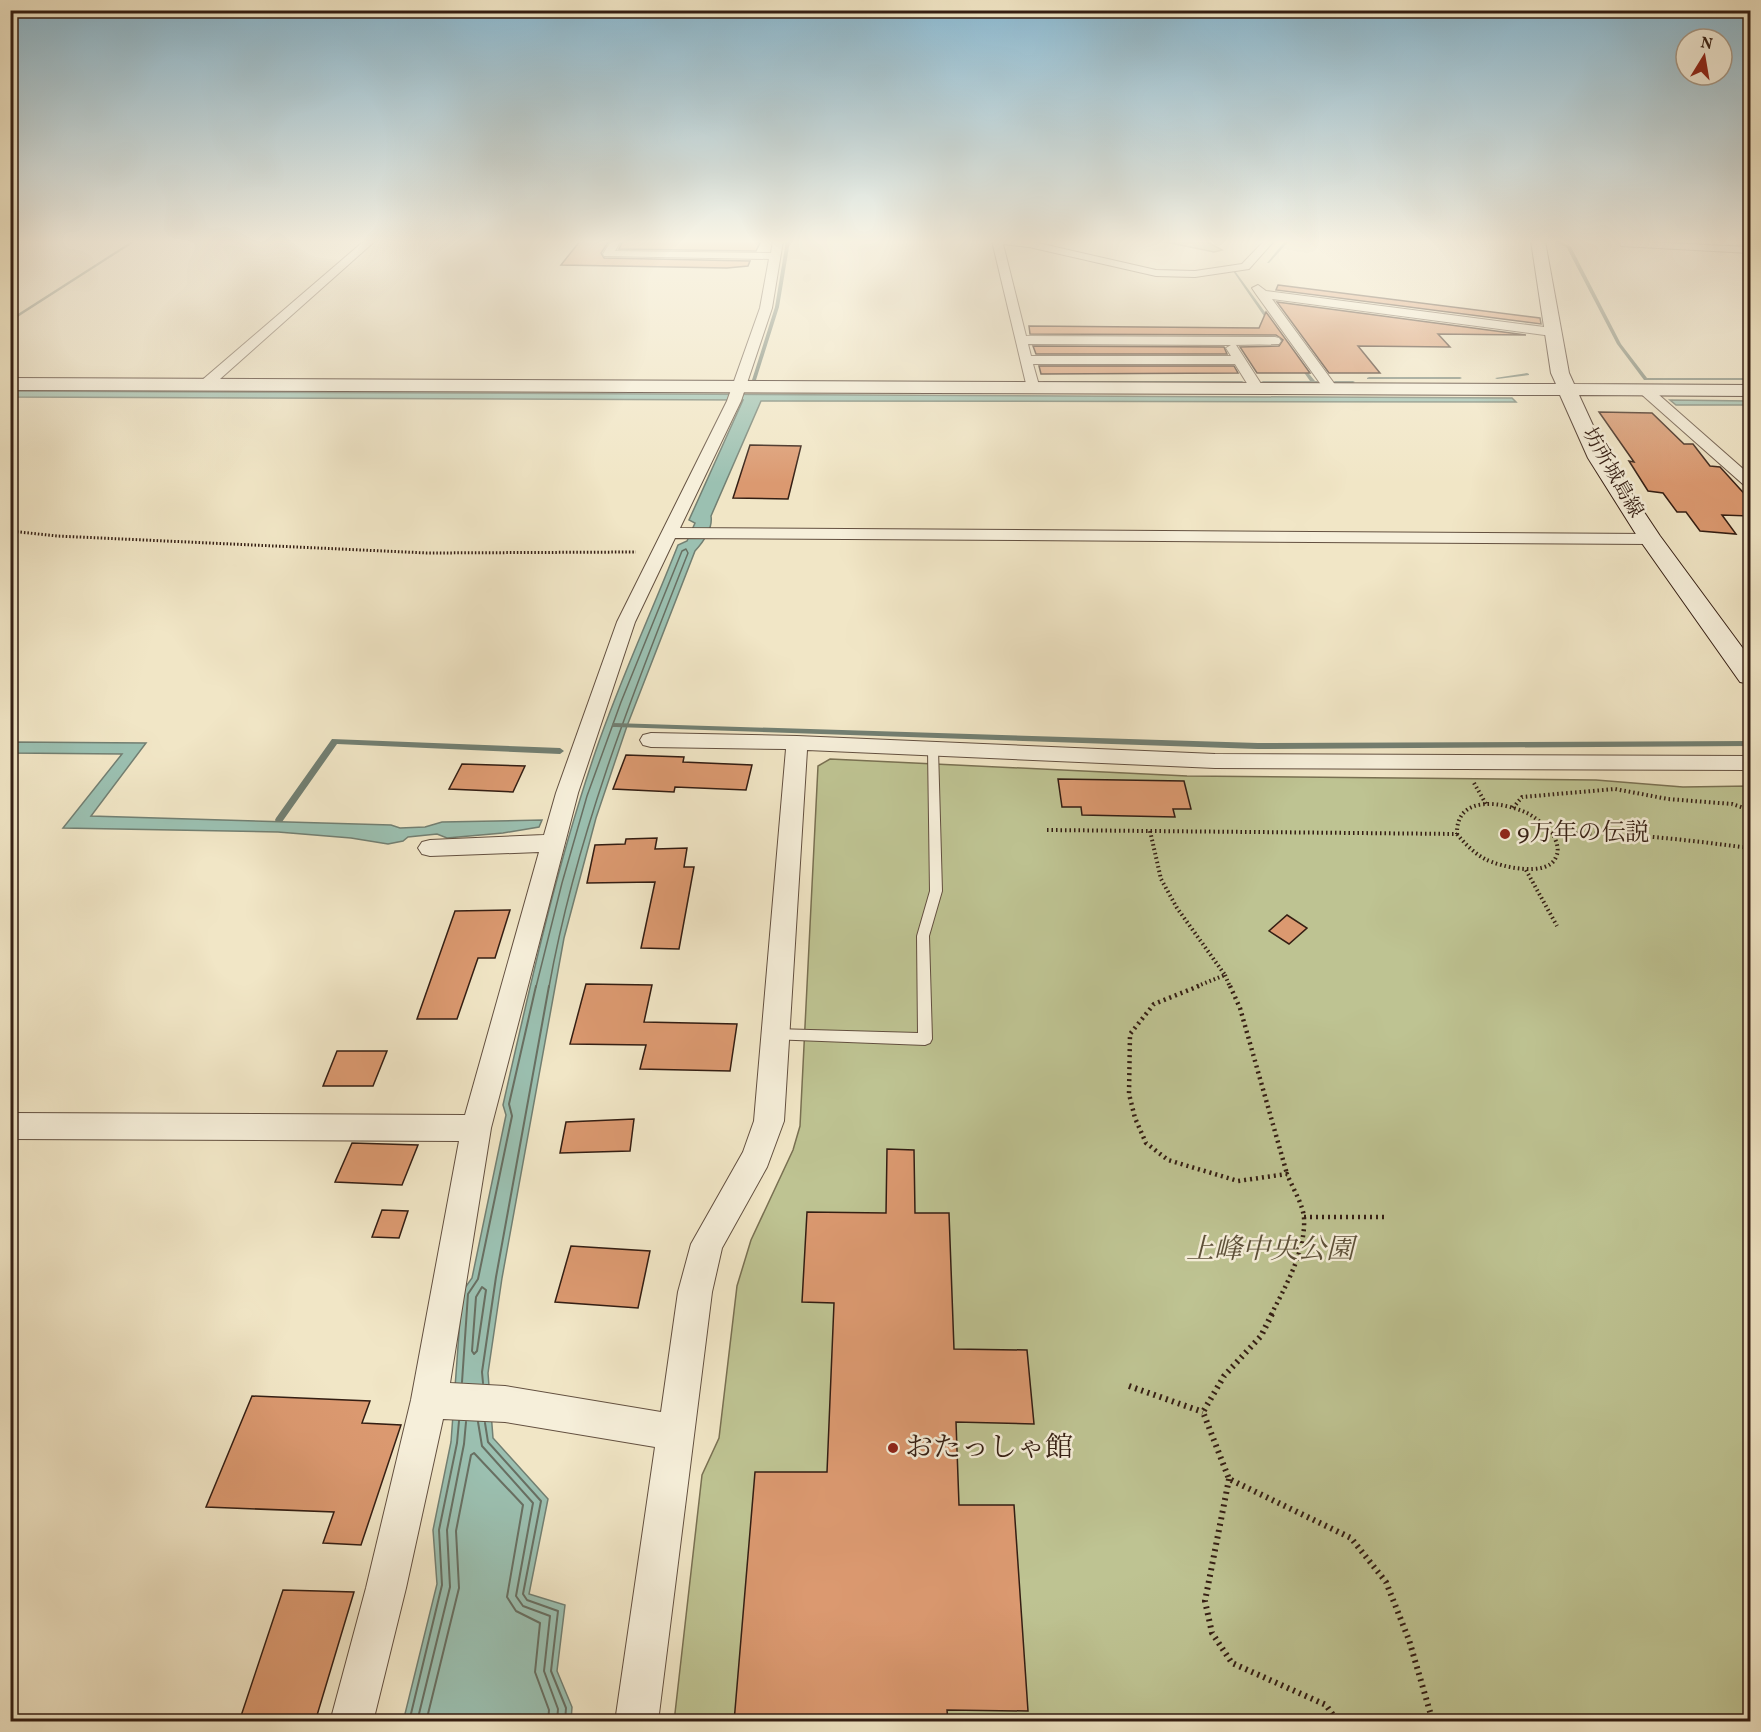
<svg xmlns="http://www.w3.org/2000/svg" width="1761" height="1732" font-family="Vollkorn,'Noto Serif JP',serif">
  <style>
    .green { fill: #bec392; stroke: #797052; stroke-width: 1.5 }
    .water { fill: #9bc0b1; stroke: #727f72; stroke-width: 1.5 }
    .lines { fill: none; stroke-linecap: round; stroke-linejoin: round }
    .shore-far1 { stroke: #686f62; stroke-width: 1.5 }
    .shore { stroke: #686f62; stroke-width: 2 }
    .stream { fill: #727f72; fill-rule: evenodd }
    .building { fill: #db9970; stroke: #341e13; stroke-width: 1.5 }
    .service-casing { stroke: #635040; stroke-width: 2 }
    .minor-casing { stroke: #635040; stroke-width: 2 }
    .secondary-casing { stroke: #341e13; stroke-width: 2 }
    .path-far3 { stroke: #341e13; stroke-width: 3; stroke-dasharray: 1.5 2; stroke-linecap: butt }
    .path-far2 { stroke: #341e13; stroke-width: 4; stroke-dasharray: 1.5 3; stroke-linecap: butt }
    .path-far1 { stroke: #341e13; stroke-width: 4.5; stroke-dasharray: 2 4; stroke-linecap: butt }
    .path { stroke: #341e13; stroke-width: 6; stroke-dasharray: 2 4.5; stroke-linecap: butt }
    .service { fill: #f6efda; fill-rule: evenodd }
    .minor { fill: #f6efda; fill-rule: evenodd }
    .secondary { fill: #f6efda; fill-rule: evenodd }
    .poi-dot { fill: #8f2418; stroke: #f6efda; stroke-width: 2 }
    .labels { text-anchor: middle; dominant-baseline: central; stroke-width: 5; stroke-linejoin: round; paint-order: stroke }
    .far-street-label { font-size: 20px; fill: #341e13; stroke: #f6efda }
    .poi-label { font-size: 24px; fill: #341e13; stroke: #f6efda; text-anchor: start }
    .near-park-label { font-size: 28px; font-style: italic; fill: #5d5039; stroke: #f6efda }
    .near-poi-label { font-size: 28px; fill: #341e13; stroke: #f6efda; text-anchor: start }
  </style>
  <rect width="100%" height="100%" fill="#f1e6c6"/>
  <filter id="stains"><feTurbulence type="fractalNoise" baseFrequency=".00333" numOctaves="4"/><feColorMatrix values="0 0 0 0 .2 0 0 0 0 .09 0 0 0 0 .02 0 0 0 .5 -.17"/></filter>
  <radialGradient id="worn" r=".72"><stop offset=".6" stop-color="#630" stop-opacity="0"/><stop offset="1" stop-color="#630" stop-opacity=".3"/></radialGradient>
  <!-- green -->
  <path class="green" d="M1161,241H1206L1222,250L1214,252Z
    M830,759L1187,776L1596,780L1683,787L1750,786V1721L674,1722L702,1475L719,1438L737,1286L751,1240L793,1150L800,1126L818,766Z"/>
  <!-- water -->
  <path class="water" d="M11,391L1512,398L1516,402L761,401L711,516C713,528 704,541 695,551L627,726L596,818L564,938L502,1278L488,1373L493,1438L548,1499L529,1594L565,1605L557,1671L572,1707L571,1721L403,1722L437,1584L433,1530L451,1442L462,1292L472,1278L506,1115L503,1105C530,986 556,868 595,753C619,682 651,614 678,545L687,541L695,523L689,520L743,400L11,397Z
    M1670,400L1750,401V405H1676Z
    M11,742L146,743L91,816L391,825L400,828L425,827L442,822L542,820L539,827L503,833L447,838L437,834L408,837L403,841L388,844L351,838L278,832L63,828L122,754L11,753Z"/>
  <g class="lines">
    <!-- shore-far1 -->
    <path class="shore-far1" d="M536,987L562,883L587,796L621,702L682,551L686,549L688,553C632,695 576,836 549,987"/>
    <!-- shore -->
    <path class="shore" d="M482,1287L486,1290L477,1351L474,1354L472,1351L476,1297Z
      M462,1382L468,1294L478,1279L512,1116L509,1104L536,986
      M483,1383L482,1372L496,1277L549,986
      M478,1422L482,1446L533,1503L516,1596L523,1606L550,1616L544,1671L558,1709L557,1722
      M485,1423L488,1442L541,1501L523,1594L527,1600L558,1611L551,1671L566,1708L565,1722
      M409,1722L442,1585L439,1530L457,1443L459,1421
      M417,1722L450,1587L447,1530L464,1444L466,1422
      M426,1722L459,1588L456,1531L471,1455L474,1453L523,1505L507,1597L516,1611L540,1623L535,1672L549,1710L548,1722"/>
    <!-- stream -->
    <path class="stream" d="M132,241H136L10,322V319Z
      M786,241H790L779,307L756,380L754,381L752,380L775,307Z
      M1285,241H1289L1269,263H1267Z
      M1556,241H1560L1571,247L1621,344L1647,378H1750V380H1644L1617,344L1567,248Z
      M1233,271H1235L1292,349V351H1288Z
      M1300,363L1315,381H1318L1317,385L1312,383H1263L1261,382L1263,381H1310L1298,364Z
      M1527,373L1529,374V375L1497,379L1495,378Z
      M1369,377H1460L1462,378L1460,379H1367V378Z
      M945,381H1018L1020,382L1018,383H943V382Z
      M1044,381H1242L1244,382L1242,383H1042V382Z
      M1335,381H1353L1355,382L1353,383H1333V382Z
      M613,723L1258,743L1750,741V746L1258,749L616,727H613L612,725Z
      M332,739L560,748L564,751L560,754L337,744L282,822H276L275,820L276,818Z"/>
  </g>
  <!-- building -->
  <path class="building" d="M580,241H609L601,253L604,258L750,261L748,266L727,268L561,265Z
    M623,241H761L756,251L619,249Z
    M1278,285L1540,318L1541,324L1276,290Z
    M1277,302L1526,335L1438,334L1450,347L1358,346L1380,373H1329Z
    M1266,312L1310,373H1257L1240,347L1279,346L1283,340L1276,335L1030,334L1029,326L1259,328Z
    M1033,346L1224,347L1227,354H1036Z
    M1039,366H1234L1238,373L1041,374Z
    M1599,412L1652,413L1684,444H1693L1710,466L1720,467L1750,500V516L1722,515L1736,534L1700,531L1686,512H1677L1663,493L1648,491L1629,461L1634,462Z
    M750,445L801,446L788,499L733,498Z
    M626,755L684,757L683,762L752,765L746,790L675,787L674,792L613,789Z
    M462,764L525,766L513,792L449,789Z
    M1058,779L1184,781L1191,809H1173L1175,817L1082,815L1081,807H1062Z
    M657,838L655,849L687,848L684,867H694L679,949L641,948L655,882L587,883L595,845L625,844L626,839Z
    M510,910L495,958H478L457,1019H417L455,911Z
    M1287,915L1307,928L1289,944L1269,931Z
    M586,984L652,985L644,1022L737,1024L730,1071L640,1069L646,1045L570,1044Z
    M337,1051H387L373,1086H323Z
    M634,1119L630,1151L560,1153L566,1122Z
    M352,1143L418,1145L402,1185L335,1182Z
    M887,1149L914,1150L915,1213H949L954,1349L1027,1350L1034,1424L956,1422L959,1505H1014L1028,1711L947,1710L948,1722H734L755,1472H827L834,1303L802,1302L807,1212L886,1213Z
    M382,1210L408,1211L399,1238L372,1237Z
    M571,1246L650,1251L638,1308L555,1302Z
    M252,1396L370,1401L362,1423L401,1425L361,1545L323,1543L334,1512L206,1507Z
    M283,1590L354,1592L315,1722H239Z"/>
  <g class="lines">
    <!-- service casing -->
    <g class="service-casing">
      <path id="service" d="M933,746L938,749L942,891L929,936L932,1039L930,1043L925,1045L770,1039L768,1035L770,1031L775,1029L918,1033L917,936L930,891L928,749Z"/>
    </g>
    <!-- minor casing -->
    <g class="minor-casing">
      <path id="minor" d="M364,241H375L211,387H201L199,384L201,381Z
        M611,241H621L615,251L771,253L773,241H783L772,308L741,401L680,528L1651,534L1659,539L1651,544L675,538L635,622L578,793L491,1128L450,1383L505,1386L661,1412L678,1292L691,1244L743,1152L754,1121L786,749L651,747L643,745L640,740L643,735L651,733L797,736L1215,754L1750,756V770L1215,768L807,750L784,1121L767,1167L722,1248L712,1292L658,1722H615L655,1447L505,1422L443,1419L406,1588L373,1722H330L366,1588L411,1400L459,1141L10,1139V1113L465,1115L539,852L430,856L422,854L418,848L422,842L430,840L544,835L556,793L617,622L727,401L760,308L769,259L604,256L603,254Z
        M992,241H1029L1156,270L1195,271L1242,264L1264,241H1274L1249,269L1195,277L1156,276L1029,247L1003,244L1026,336L1275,337L1279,338L1281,341L1279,344L1233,345H1236L1265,390L1263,393H1253L1235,364H1033L1040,389L1038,392H1028ZM1028,344L1231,345L1226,348L1231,356H1031Z
        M1625,241L1749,247L1750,253L1621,246L1620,244Z
        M1258,285L1266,291L1552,328L1558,332L1552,336L1272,299L1339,390L1332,394L1327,393L1256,294L1252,288Z
        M1645,386L1650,387L1750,475V488L1745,486L1640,393L1638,390L1640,387Z"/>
    </g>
    <!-- secondary casing -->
    <g class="secondary-casing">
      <path id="secondary" d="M1531,241H1545L1569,373L1574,384L1750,385V396L1579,395L1608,458L1660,536L1750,658V684L1740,682L1639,539L1588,458L1560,395L10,390V378L1556,384L1551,373Z"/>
    </g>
    <!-- path-far3 -->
    <path class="path-far3" d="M10,531L57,536L427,553L636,552"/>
    <!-- path-far2 -->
    <path class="path-far2" d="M1474,783L1486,804
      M1513,808L1522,797L1615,789L1668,799L1732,804L1750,810
      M1047,830L1457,834C1456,795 1501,801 1527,813C1537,818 1545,826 1553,834
      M1150,831L1161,879L1177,908L1225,975L1195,987
      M1457,834C1465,844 1474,853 1485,859C1500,867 1548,878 1556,857C1560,849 1556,841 1553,834C1618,831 1686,840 1750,848
      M1526,870L1557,926
      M1225,975L1230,987"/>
    <!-- path-far1 -->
    <path class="path-far1" d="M1199,986L1154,1004L1130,1034L1129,1094L1135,1118L1146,1143L1168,1160L1238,1181L1287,1174C1292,1187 1303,1204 1304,1218C1306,1251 1285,1287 1271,1315
      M1230,986L1240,1008L1287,1174
      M1304,1217H1384"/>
    <!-- path -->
    <path class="path" d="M1272,1314L1261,1336L1224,1376L1203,1412L1229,1479L1351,1538L1386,1582L1409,1640L1433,1722
      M1129,1386L1203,1412
      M1229,1479L1205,1601L1212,1633L1232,1663L1326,1705L1338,1722"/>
    <!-- service -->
    <use href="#service" class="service"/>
    <!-- minor -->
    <use href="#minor" class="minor"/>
    <!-- secondary -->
    <use href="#secondary" class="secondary"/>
  </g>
  <!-- sky -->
  <linearGradient id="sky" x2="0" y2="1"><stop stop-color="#89b9d2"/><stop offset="0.5" stop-color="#f9f4e5"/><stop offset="1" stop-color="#f9f4e5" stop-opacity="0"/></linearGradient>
  <rect width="1761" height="483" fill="url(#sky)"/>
  <!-- markers -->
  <g class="poi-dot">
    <circle cx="1505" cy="834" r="6"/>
    <circle cx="893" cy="1448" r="6"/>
  </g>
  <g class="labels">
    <!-- far-street labels -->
    <g class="far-street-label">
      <text transform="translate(1612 473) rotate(60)">坊所城島線</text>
    </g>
    <!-- poi labels -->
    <g class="poi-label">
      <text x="1517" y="834">9万年の伝説</text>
    </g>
    <!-- near-park labels -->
    <g class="near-park-label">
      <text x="1270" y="1250">上峰中央公園</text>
    </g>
    <!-- near-poi labels -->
    <g class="near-poi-label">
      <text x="905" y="1448">おたっしゃ館</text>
    </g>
  </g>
  <!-- margin -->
  <rect width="1761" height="1732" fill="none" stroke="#f1e6c6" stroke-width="36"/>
  <rect x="12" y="12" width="1737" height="1708" fill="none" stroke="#341e13" stroke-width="3"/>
  <rect x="18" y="18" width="1725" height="1696" fill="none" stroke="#341e13" stroke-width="1.5"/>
  <!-- north arrow -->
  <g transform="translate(1704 57) rotate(11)"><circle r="28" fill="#f6efda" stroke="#a89b8a" stroke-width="1.5"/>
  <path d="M0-4.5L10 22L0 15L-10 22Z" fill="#8f2418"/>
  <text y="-9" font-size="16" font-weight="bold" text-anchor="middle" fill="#341e13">N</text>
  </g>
  <rect width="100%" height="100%" filter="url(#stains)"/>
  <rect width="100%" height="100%" fill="url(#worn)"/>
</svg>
